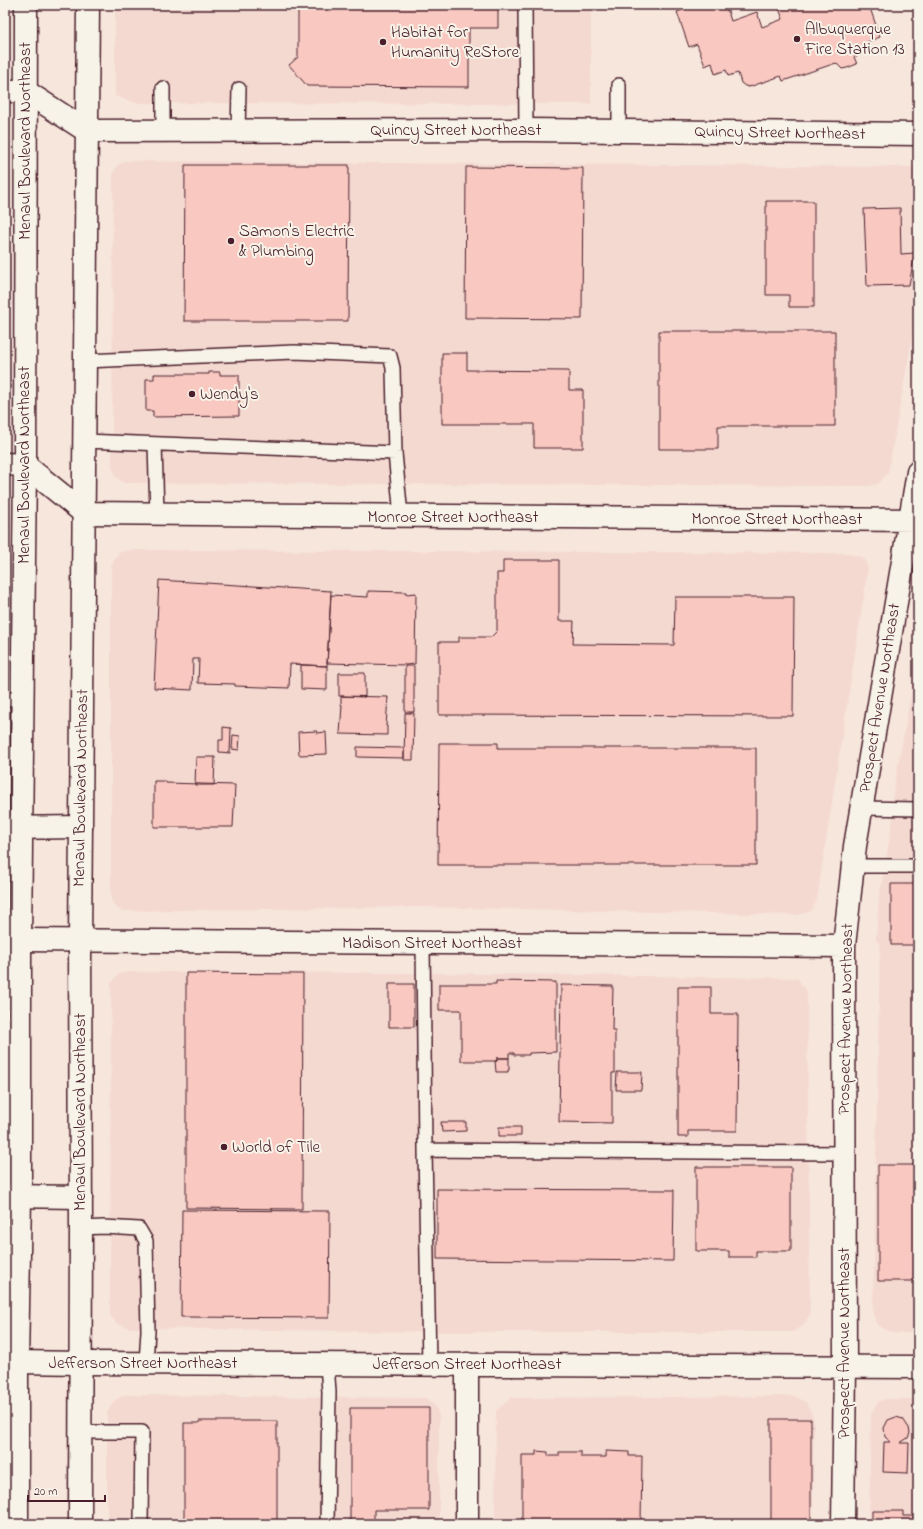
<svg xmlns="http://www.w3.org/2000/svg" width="923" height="1529" font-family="'Indie Flower',sans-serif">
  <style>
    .built { fill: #f4d9d1 }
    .building { fill: #f8c8c1; stroke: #4a1f2b }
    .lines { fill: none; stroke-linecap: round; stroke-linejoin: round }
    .service-casing { stroke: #4a1f2b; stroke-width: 16 }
    .minor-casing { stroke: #4a1f2b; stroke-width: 25 }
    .secondary-casing { stroke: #4a1f2b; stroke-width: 25 }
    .service { stroke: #f7f3e8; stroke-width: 13 }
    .minor { stroke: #f7f3e8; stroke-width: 22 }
    .secondary { stroke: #f7f3e8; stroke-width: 22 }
    .poi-dot { fill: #4a1f2b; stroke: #f7f3e8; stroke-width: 1.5 }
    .labels { text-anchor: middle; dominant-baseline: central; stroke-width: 4; stroke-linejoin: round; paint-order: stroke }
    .poi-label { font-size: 17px; fill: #4a1f2b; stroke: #f7f3e8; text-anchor: start }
    .street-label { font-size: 17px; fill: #4a1f2b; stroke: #f7f3e8 }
  </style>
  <rect width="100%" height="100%" fill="#f7e6dc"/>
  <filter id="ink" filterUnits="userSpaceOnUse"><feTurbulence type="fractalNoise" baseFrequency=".025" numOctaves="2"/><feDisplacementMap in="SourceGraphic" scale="8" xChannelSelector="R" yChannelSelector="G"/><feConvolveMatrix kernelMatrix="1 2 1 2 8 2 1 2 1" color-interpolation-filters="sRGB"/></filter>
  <g filter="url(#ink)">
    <!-- built -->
    <path class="built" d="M115,5H591V104L136,103L115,96Z
      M125,161L918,167V304L888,473L878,484L868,486L124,483L116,477L112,467L113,173L118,165Z
      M136,550L848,553L864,558L868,569L817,899L811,911L799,915L418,907L122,911L115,907L111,900V565L119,552Z
      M918,654V1333H894L884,1329L878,1325L873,1315L880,944L876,940L879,898L896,802L892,800Z
      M128,972L418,973L797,978L807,992L810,1314L803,1326L793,1332H420L129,1328L116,1323L110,1315L111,983L119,974Z
      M124,1395L427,1398L436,1407L439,1416V1524H107V1413L114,1401Z
      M794,1396L806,1402L814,1419L813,1524H495L496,1411L511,1398Z
      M885,1399H918V1524H869L871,1413L878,1402Z"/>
    <!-- building -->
    <path class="building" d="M298,5H498V28H469V87L307,86L289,65L298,57Z
      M697,5H711V7L715,5H726L731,21L757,12L762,27L783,19L778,6L781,5H869L880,37L867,42L870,51L854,57L857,64L847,68L842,69L836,63L783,81L781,76L749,87L745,86L741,83L738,73L728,76L726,70L715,74L712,63L705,66L697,44L689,47L677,12Z
      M185,165H349L348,321H184Z
      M466,167L583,168L582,319L465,318Z
      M766,201H814V307H789V295H766Z
      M900,208L901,254L915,253L909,285L867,286L864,209Z
      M659,331H835V426H718V449H659Z
      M442,353H467V370L569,371V390H583V448H534V424H442Z
      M209,372H220V375H239V416L153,417V411H146V379H154V374H209Z
      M503,560H559V621H574L573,644L674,645L675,597H794L793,716L439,715V642H459V637H491L497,631V573H503Z
      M159,580L331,591L327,666L290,664L289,688L235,686V684L198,683L199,659H193L192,690L154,688Z
      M368,591L406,592V594L416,593L415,664L406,665L327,663L331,595L368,597Z
      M301,665L327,666V690L301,689Z
      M405,666H414V712H405Z
      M339,673H365V697L339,696Z
      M341,696L388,697L386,726H387V735L340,734L342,705H341Z
      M405,713H414L413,760H404Z
      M223,727L231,728L230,753L219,752V740H223Z
      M317,731V733L326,732L327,754L299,755L298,732Z
      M917,734H918V793H916Z
      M233,735L240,736L239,750L232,749Z
      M439,743H498V748H756V865H438Z
      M357,747L404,748V758L357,757Z
      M196,757H215L214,785H195Z
      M154,781H166V783L235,785L233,827H154Z
      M891,884H918V945H891Z
      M186,973L303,974L302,1209L186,1208Z
      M496,981L556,982V1052L529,1053V1055H514V1053H509V1058H497V1061H461V1010H439V984H496Z
      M389,984H414V1027H389Z
      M561,985L613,986L612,1030H615V1073H612V1123L559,1122Z
      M678,987H711V1014H738L737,1131H688V1137H678Z
      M497,1058H509V1070H508V1072H496L495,1061H497Z
      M617,1072H642L641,1090H616Z
      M441,1122H466V1131L442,1132Z
      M499,1127H521V1136H499Z
      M878,1165H918V1281H878Z
      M696,1167H791V1251H756V1257H729V1251H696Z
      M437,1189L674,1190L673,1261L437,1259Z
      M182,1210L330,1211L329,1318L181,1317Z
      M350,1408H429V1510H374V1524H350Z
      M896,1417L903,1419L909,1428L910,1433L908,1438L900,1443H909L908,1473L883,1472L884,1442H891L885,1437L884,1428L888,1420Z
      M771,1419H811V1524H771Z
      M199,1421H277V1524H184V1423H199Z
      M536,1451L548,1452V1456H559V1452H581V1457H606V1451L629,1452V1456H642L641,1524H522V1455H536Z
      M872,1511H903V1516H918V1524H872Z"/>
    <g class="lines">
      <!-- service casing -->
      <g class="service-casing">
        <path id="service" d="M525,5L526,130
          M619,85V131
          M163,88V131
          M238,131L239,89
          M85,361L294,352L390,356L393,368L395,453L401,516
          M84,441L395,453
          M155,444L157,514
          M5,699H22
          M862,808L918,809
          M853,866H918
          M423,943L425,1150L844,1153
          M425,1150L429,1364
          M81,1228L104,1227L139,1229L146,1241L148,1331L146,1363
          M80,1432H142L141,1524
          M327,1524L329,1392L327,1364"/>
      </g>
      <!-- minor casing -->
      <g class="minor-casing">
        <path id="minor" d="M5,91H25L87,131L526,130L918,134
          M5,464L25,465L84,513L918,520
          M5,828L81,827
          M20,940L844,946
          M5,1196L81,1197
          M17,1362L81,1363L918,1367
          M467,1524V1364
          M843,1524L845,1367L844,946L855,846L918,472"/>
      </g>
      <!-- secondary casing -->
      <g class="secondary-casing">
        <path id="secondary" d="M17,1524V1362L20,1197V940L25,465L26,5
          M80,1524L81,1228L80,941L88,5"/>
      </g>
      <!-- service -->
      <use href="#service" class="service"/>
      <!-- minor -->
      <use href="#minor" class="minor"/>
      <!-- secondary -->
      <use href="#secondary" class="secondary"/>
    </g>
  </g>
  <!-- markers -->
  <g class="poi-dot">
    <circle cx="797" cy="39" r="4"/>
    <circle cx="383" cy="42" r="4"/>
    <circle cx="231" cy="241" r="4"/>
    <circle cx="192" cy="394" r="4"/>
    <circle cx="224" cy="1147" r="4"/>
  </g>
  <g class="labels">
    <!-- poi labels -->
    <g class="poi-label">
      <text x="805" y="29">Albuquerque<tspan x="805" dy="20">Fire Station 13</tspan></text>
      <text x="391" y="32">Habitat for<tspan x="391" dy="20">Humanity ReStore</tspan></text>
      <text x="239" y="231">Samon's Electric<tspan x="239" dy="20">&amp; Plumbing</tspan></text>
      <text x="200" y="394">Wendy's</text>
      <text x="232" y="1147">World of Tile</text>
    </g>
    <!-- street labels -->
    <g class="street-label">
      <text x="456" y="130">Quincy Street Northeast</text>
      <text transform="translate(780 133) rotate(1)">Quincy Street Northeast</text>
      <text transform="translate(25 141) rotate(-90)">Menaul Boulevard Northeast</text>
      <text transform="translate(24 465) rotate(-90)">Menaul Boulevard Northeast</text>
      <text x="453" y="517">Monroe Street Northeast</text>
      <text x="777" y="519">Monroe Street Northeast</text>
      <text transform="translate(880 698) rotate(-81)">Prospect Avenue Northeast</text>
      <text transform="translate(81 788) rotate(-89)">Menaul Boulevard Northeast</text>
      <text x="432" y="943">Madison Street Northeast</text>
      <text transform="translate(846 1019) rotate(-89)">Prospect Avenue Northeast</text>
      <text transform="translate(80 1112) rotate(-90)">Menaul Boulevard Northeast</text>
      <text transform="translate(844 1343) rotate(-90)">Prospect Avenue Northeast</text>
      <text x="143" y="1363">Jefferson Street Northeast</text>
      <text x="467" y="1364">Jefferson Street Northeast</text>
    </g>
  </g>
  <!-- margin -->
  <rect width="923" height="1529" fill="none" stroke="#f7f3e8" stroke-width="20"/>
  <rect x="10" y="10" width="903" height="1509" fill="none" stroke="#4a1f2b" stroke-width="1.5" filter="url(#ink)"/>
  <!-- scale -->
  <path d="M28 1495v6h77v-6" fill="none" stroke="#4a1f2b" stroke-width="2"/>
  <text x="34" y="1495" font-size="12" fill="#4a1f2b" stroke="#f7f3e8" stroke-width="3" paint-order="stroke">20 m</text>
</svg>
